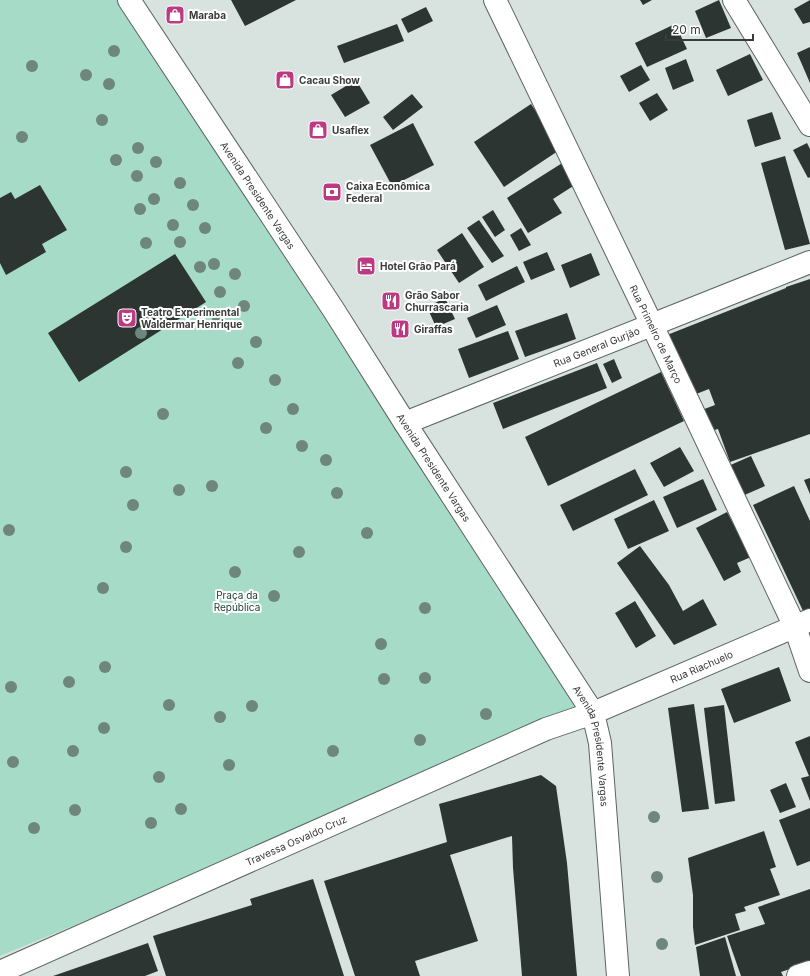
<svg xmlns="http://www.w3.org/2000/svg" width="810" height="976" font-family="Inter,sans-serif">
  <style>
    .green { fill: #a5dbc7 }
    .building { fill: #2c3532 }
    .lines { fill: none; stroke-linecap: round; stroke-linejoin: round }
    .minor-casing { stroke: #5c6562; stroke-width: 24 }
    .major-casing { stroke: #5c6562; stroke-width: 24 }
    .minor { stroke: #fff; stroke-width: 22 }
    .major { stroke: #fff; stroke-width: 22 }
    .tree { fill: #6e867e }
    .labels { text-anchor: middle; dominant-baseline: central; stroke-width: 4; stroke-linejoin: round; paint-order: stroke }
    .poi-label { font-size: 10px; font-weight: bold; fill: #373b39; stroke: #fff; text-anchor: start }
    .street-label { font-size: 10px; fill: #373b39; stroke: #fff }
    .park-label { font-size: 10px; fill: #17392f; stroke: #fff }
  </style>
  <rect width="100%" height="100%" fill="#d8e3df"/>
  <!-- green -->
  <path class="green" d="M0,0H129L593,713L521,740L0,956Z"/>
  <!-- building -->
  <path class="building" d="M231,0H296L245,26Z
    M640,0H652L643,5Z
    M719,0L731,28L706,38L695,11Z
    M810,0V22L803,24L794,9Z
    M426,7L433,21L408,33L401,19Z
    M397,24L404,41L344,63L337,46Z
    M675,24L687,49L647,67L635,43Z
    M810,47V83L797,53Z
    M750,54L763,80L728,96L716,70Z
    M686,59L694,81L673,90L665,68Z
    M641,65L650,80L629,92L620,76Z
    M356,80L370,103L345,117L331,95Z
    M657,93L668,110L650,121L639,103Z
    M412,94L423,107L393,130L383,117Z
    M531,104L561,149L504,187L474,142Z
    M772,112L781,139L755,147L747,120Z
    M413,123L434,165L392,186L370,145Z
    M807,143L810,149V177L808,178L793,150Z
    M785,156L810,244L785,250L761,163Z
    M567,160L581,181L553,199L562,213L528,233L507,198Z
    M40,185L67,230L42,244L46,252L6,275L0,263V198L11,192L15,199Z
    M493,210L505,230L495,237L482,217Z
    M479,220L504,256L492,263L467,228Z
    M521,228L531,245L519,251L510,235Z
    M462,233L484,267L459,283L437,250Z
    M547,252L555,270L531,280L523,262Z
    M591,253L600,275L570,288L561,265Z
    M175,254L206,302L79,382L48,333Z
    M517,266L525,282L486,301L478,285Z
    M810,279V434L730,462L718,429L707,432L699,411L715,405L709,389L691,396L667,335L786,288V287Z
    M445,298L455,319L436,327L427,307Z
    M497,305L506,325L476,338L467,318Z
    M567,313L576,339L525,357L515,331Z
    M508,331L519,359L469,378L458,349Z
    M614,359L622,378L612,383L603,364Z
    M597,363L607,388L503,429L493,403Z
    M661,372L684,421L548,486L525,437Z
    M680,447L694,471L664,487L650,463Z
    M751,456L765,486L740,497L726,467Z
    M635,469L648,495L573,531L560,505Z
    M810,478V494L804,480Z
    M703,479L717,510L677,528L663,497Z
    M794,486L810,521V610L804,613L753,505Z
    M654,500L669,531L628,549L614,519Z
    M727,512L751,557L737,563L741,572L724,581L696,528Z
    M640,546L669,585L683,611L703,599L717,625L674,645L617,563Z
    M635,601L656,636L636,648L615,613Z
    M779,667L791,701L734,723L721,689Z
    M694,704L709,809L682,812L668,708Z
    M724,705L735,801L715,804L704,708Z
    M810,736V801L801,778L809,776L795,742Z
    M541,775L556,786L567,863L577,976H522L513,868L512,836L450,855L478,941L415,961L420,976H355L324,881L447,842L439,804Z
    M786,783L796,807L780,813L770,790Z
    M810,808V861L797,866L779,820Z
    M764,831L776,867L770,869L780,895L744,907L746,911L735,914L740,930L695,945L693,927V895L688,858Z
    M313,879L344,976H166L153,936L252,905L250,899Z
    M810,889V962L781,972L783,976H741L727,936L765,924L758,907Z
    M725,937L736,976H700L696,947Z
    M148,943L158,971L145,976H53Z"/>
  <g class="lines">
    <!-- minor casing -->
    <g class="minor-casing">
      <g id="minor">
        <path id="s1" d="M495,0L652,325L795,627L810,671"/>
        <path d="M734,0L810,125"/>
        <path id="s2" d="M405,423L810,262"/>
        <path id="s3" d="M593,713L810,620"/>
        <path d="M798,976L810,972"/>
      </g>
    </g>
    <!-- major casing -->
    <g class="major-casing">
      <g id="major">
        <path id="s4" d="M129,0L333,309L405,423L593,713L600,743L618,976"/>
        <path id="s5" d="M0,972L546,729L593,713"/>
      </g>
    </g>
    <!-- minor -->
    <use href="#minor" class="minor"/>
    <!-- major -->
    <use href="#major" class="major"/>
  </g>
  <!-- trees -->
  <g class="tree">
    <circle cx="114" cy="51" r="6"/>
    <circle cx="32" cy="66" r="6"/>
    <circle cx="86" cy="75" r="6"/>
    <circle cx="109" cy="84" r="6"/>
    <circle cx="102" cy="120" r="6"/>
    <circle cx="22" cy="137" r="6"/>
    <circle cx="138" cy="148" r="6"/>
    <circle cx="116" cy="160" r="6"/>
    <circle cx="156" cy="162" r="6"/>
    <circle cx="137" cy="176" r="6"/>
    <circle cx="180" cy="183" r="6"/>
    <circle cx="154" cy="199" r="6"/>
    <circle cx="193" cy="205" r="6"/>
    <circle cx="140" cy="209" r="6"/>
    <circle cx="173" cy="225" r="6"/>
    <circle cx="205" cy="228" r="6"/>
    <circle cx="180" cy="242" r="6"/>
    <circle cx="146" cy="243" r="6"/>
    <circle cx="214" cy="264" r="6"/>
    <circle cx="200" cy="267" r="6"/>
    <circle cx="235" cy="274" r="6"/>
    <circle cx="220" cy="292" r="6"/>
    <circle cx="244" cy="306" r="6"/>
    <circle cx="218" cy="318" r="6"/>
    <circle cx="141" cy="333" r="6"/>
    <circle cx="256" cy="342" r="6"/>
    <circle cx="238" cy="363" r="6"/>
    <circle cx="275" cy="380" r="6"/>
    <circle cx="293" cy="409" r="6"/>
    <circle cx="163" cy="414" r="6"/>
    <circle cx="266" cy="428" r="6"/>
    <circle cx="302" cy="446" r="6"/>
    <circle cx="326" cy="460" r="6"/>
    <circle cx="126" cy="472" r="6"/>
    <circle cx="212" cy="486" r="6"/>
    <circle cx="179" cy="490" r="6"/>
    <circle cx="337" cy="493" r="6"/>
    <circle cx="133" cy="505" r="6"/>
    <circle cx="9" cy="530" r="6"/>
    <circle cx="367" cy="533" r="6"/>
    <circle cx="126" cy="547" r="6"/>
    <circle cx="299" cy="552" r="6"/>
    <circle cx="235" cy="572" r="6"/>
    <circle cx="103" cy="588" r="6"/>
    <circle cx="274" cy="596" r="6"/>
    <circle cx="425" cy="608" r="6"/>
    <circle cx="381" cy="644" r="6"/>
    <circle cx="105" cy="667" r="6"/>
    <circle cx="425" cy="678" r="6"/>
    <circle cx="384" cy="679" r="6"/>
    <circle cx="69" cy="682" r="6"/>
    <circle cx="11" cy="687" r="6"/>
    <circle cx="169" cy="705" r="6"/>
    <circle cx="252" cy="706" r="6"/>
    <circle cx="486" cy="714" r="6"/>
    <circle cx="220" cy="717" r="6"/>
    <circle cx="104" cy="728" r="6"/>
    <circle cx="420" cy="740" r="6"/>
    <circle cx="73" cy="751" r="6"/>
    <circle cx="333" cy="751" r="6"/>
    <circle cx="13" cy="762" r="6"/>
    <circle cx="229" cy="765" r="6"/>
    <circle cx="159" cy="777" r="6"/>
    <circle cx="181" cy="809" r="6"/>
    <circle cx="75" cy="810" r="6"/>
    <circle cx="654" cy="817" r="6"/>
    <circle cx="151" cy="823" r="6"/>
    <circle cx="34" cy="828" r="6"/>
    <circle cx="657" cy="877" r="6"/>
    <circle cx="662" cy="944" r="6"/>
  </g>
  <!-- icons -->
  <defs>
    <g id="shop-square" transform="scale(1)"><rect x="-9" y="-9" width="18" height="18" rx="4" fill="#bc3a82" stroke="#fff"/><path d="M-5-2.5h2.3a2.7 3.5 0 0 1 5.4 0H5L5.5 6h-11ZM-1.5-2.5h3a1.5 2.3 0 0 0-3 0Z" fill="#fff"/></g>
    <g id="bank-square" transform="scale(1)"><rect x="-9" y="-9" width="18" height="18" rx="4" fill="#bc3a82" stroke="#fff"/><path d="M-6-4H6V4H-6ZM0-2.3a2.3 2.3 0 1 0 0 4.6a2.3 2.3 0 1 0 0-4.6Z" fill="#fff"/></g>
    <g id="hotel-square" transform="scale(1)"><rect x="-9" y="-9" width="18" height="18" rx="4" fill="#bc3a82" stroke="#fff"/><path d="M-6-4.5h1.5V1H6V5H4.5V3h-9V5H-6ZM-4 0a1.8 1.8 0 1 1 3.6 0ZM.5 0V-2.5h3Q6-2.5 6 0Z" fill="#fff"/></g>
    <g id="restaurant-square" transform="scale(1)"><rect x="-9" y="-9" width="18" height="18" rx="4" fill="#bc3a82" stroke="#fff"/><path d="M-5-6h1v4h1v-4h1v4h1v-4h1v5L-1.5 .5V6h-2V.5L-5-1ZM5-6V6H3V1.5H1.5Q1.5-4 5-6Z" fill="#fff"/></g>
    <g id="theatre-square" transform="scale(1)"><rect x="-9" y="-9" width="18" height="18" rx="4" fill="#bc3a82" stroke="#fff"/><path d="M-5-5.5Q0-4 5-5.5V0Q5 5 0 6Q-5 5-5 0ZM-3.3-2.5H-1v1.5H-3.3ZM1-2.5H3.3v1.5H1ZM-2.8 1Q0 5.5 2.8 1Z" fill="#fff"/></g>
  </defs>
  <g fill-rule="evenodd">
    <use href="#shop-square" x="175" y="15"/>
    <use href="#shop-square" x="285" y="80"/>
    <use href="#shop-square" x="318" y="130"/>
    <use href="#bank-square" x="332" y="192"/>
    <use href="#hotel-square" x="366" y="266"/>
    <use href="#restaurant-square" x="391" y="301"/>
    <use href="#theatre-square" x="127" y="318"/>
    <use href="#restaurant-square" x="400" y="329"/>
  </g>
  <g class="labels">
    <!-- poi labels -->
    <g class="poi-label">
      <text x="189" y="15">Maraba</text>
      <text x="299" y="80">Cacau Show</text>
      <text x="332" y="130">Usaflex</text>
      <text x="346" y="186">Caixa Econômica<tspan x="346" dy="12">Federal</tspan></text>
      <text x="380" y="266">Hotel Grão Pará</text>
      <text x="405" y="295">Grão Sabor<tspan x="405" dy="12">Churrascaria</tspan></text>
      <text x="141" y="312">Teatro Experimental<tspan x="141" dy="12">Waldermar Henrique</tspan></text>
      <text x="414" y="329">Giraffas</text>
    </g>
    <!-- street labels -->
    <g class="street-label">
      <text stroke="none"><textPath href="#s4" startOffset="234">Avenida Presidente Vargas</textPath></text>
      <text stroke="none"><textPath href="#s1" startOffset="371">Rua Primeiro de Março</textPath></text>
      <text stroke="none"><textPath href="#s2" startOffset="206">Rua General Gurjão</textPath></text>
      <text stroke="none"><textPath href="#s4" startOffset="558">Avenida Presidente Vargas</textPath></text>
      <text stroke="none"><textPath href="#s3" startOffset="118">Rua Riachuelo</textPath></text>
      <text stroke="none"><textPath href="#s4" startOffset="882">Avenida Presidente Vargas</textPath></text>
      <text stroke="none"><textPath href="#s5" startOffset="324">Travessa Osvaldo Cruz</textPath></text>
    </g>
    <!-- park labels -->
    <g class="park-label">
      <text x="237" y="595">Praça da<tspan x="237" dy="12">República</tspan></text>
    </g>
  </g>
  <!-- scale -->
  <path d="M666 34v6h87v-6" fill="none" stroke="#373b39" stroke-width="2"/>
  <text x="672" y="34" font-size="12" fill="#373b39" stroke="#ffffff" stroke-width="3" paint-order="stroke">20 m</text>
</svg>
